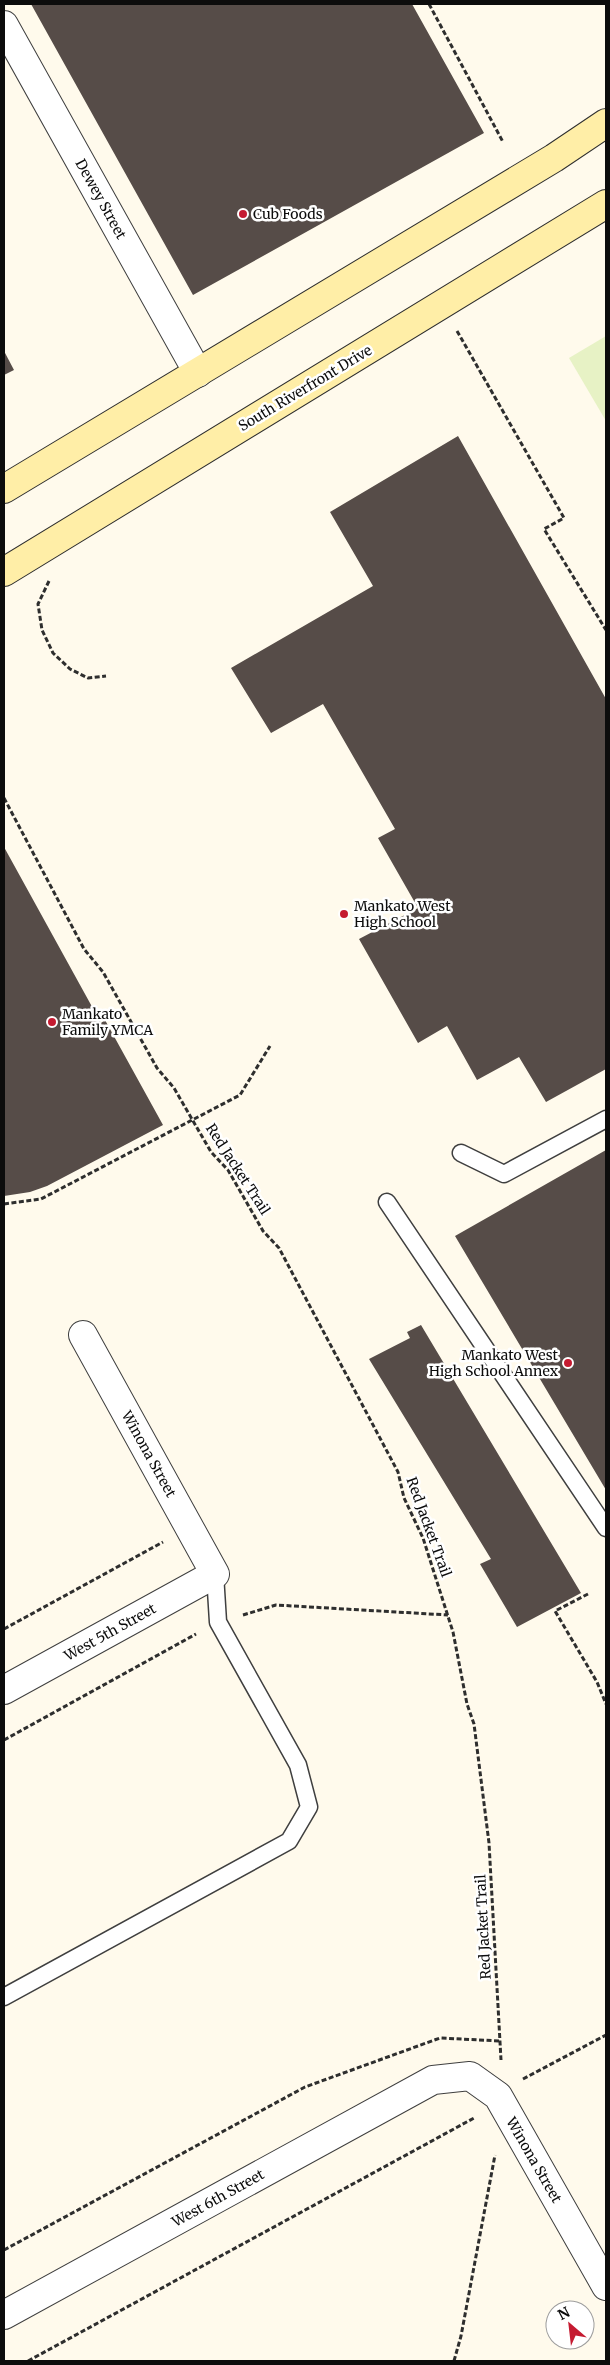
<svg xmlns="http://www.w3.org/2000/svg" width="610" height="2365" font-family="Merriweather,serif">
  <style>
    .pitch { fill: #e7f2c5 }
    .building { fill: #564c48 }
    .lines { fill: none; stroke-linecap: round; stroke-linejoin: round }
    .service-casing { stroke: #3f3f3f; stroke-width: 19 }
    .minor-casing { stroke: #3f3f3f; stroke-width: 30 }
    .secondary-casing { stroke: #2e2e2e; stroke-width: 30 }
    .path { stroke: #2e2e2e; stroke-width: 3; stroke-dasharray: 5 2.5; stroke-linecap: butt }
    .service { stroke: #fff; stroke-width: 16 }
    .minor { stroke: #fff; stroke-width: 28 }
    .secondary { stroke: #ffeea7; stroke-width: 28 }
    .poi-dot { fill: #c51b31; stroke: #fff; stroke-width: 2 }
    .labels { text-anchor: middle; dominant-baseline: central; stroke-width: 5; stroke-linejoin: round; paint-order: stroke }
    .street-label { font-size: 14px; fill: #0c0c0c; stroke: #fff }
    .poi-label { font-size: 14px; fill: #0c0c0c; stroke: #fff; text-anchor: start }
  </style>
  <rect width="100%" height="100%" fill="#fffaec"/>
  <!-- pitch -->
  <path class="pitch" d="M606,336V421L569,358Z"/>
  <!-- building -->
  <path class="building" d="M31,4H412L484,133L193,295Z
    M4,351L14,370L4,375Z
    M458,436L606,699V1069L546,1102L519,1057L477,1080L447,1026L418,1043L359,939L418,908L378,838L395,829L323,704L271,733L231,668L373,586L330,512Z
    M4,847L101,1023L105,1020L163,1125L47,1186L30,1192L4,1196Z
    M606,1150V1490L455,1236Z
    M421,1325L581,1593L517,1627L480,1564L491,1559L369,1359L410,1338L407,1332Z"/>
  <g class="lines">
    <!-- service casing -->
    <g class="service-casing">
      <path id="service" d="M461,1153L504,1174L606,1119
        M387,1202L606,1528
        M4,1997L289,1841L309,1807L298,1765L218,1622L215,1574"/>
    </g>
    <!-- minor casing -->
    <g class="minor-casing">
      <path id="minor" d="M4,25L198,373
        M4,1690L215,1574L83,1335
        M4,2315L433,2080L470,2076L498,2096L606,2286"/>
    </g>
    <!-- secondary casing -->
    <g class="secondary-casing">
      <path id="secondary" d="M4,489L554,158L606,123
        M4,572L606,204"/>
    </g>
    <!-- path -->
    <path class="path" d="M429,4L503,142
      M457,331L564,518L544,529L606,630
      M49,581L38,604L42,630L53,653L70,669L88,678L106,676
      M4,798L84,949L103,972L157,1068L174,1088L211,1152L228,1170L263,1231L279,1248L398,1472L404,1498L423,1538L453,1632L467,1704L474,1724L489,1843L501,2060
      M4,1204L41,1199L240,1095L270,1046
      M588,1594L555,1611L597,1682L606,1704
      M243,1615L276,1605L448,1615
      M4,1629L163,1542
      M4,1740L196,1634
      M523,2079L606,2035
      M4,2250L305,2087L440,2038L501,2041
      M28,2361L474,2118
      M454,2361L461,2336L495,2155"/>
    <!-- service -->
    <use href="#service" class="service"/>
    <!-- minor -->
    <use href="#minor" class="minor"/>
    <!-- secondary -->
    <use href="#secondary" class="secondary"/>
  </g>
  <!-- markers -->
  <g class="poi-dot">
    <circle cx="243" cy="214" r="5"/>
    <circle cx="344" cy="914" r="5"/>
    <circle cx="52" cy="1022" r="5"/>
    <circle cx="568" cy="1363" r="5"/>
  </g>
  <g class="labels">
    <!-- street labels -->
    <g class="street-label">
      <text transform="translate(101 199) rotate(61)">Dewey Street</text>
      <text transform="translate(305 388) rotate(-31)">South Riverfront Drive</text>
      <text transform="translate(238 1169) rotate(57)">Red Jacket Trail</text>
      <text transform="translate(149 1454) rotate(61)">Winona Street</text>
      <text transform="translate(429 1527) rotate(70)">Red Jacket Trail</text>
      <text transform="translate(110 1632) rotate(-29)">West 5th Street</text>
      <text transform="translate(483 1927) rotate(-93)">Red Jacket Trail</text>
      <text transform="translate(534 2160) rotate(60)">Winona Street</text>
      <text transform="translate(218 2198) rotate(-29)">West 6th Street</text>
    </g>
    <!-- poi labels -->
    <g class="poi-label">
      <text x="253" y="214">Cub Foods</text>
      <text x="354" y="906">Mankato West<tspan x="354" dy="16">High School</tspan></text>
      <text x="62" y="1014">Mankato<tspan x="62" dy="16">Family YMCA</tspan></text>
      <text x="558" y="1355" text-anchor="end">Mankato West<tspan x="558" dy="16">High School Annex</tspan></text>
    </g>
  </g>
  <!-- border -->
  <rect width="610" height="2365" fill="none" stroke="#0c0c0c" stroke-width="10"/>
  <!-- north arrow -->
  <g transform="translate(570 2325) rotate(332)"><circle r="24" fill="#ffffff" stroke="#9e9e9e"/>
  <path d="M0-4L9 19L0 12L-9 19Z" fill="#c51b31"/>
  <text y="-8" font-size="14" font-weight="bold" text-anchor="middle" fill="#0c0c0c">N</text>
  </g>
</svg>
